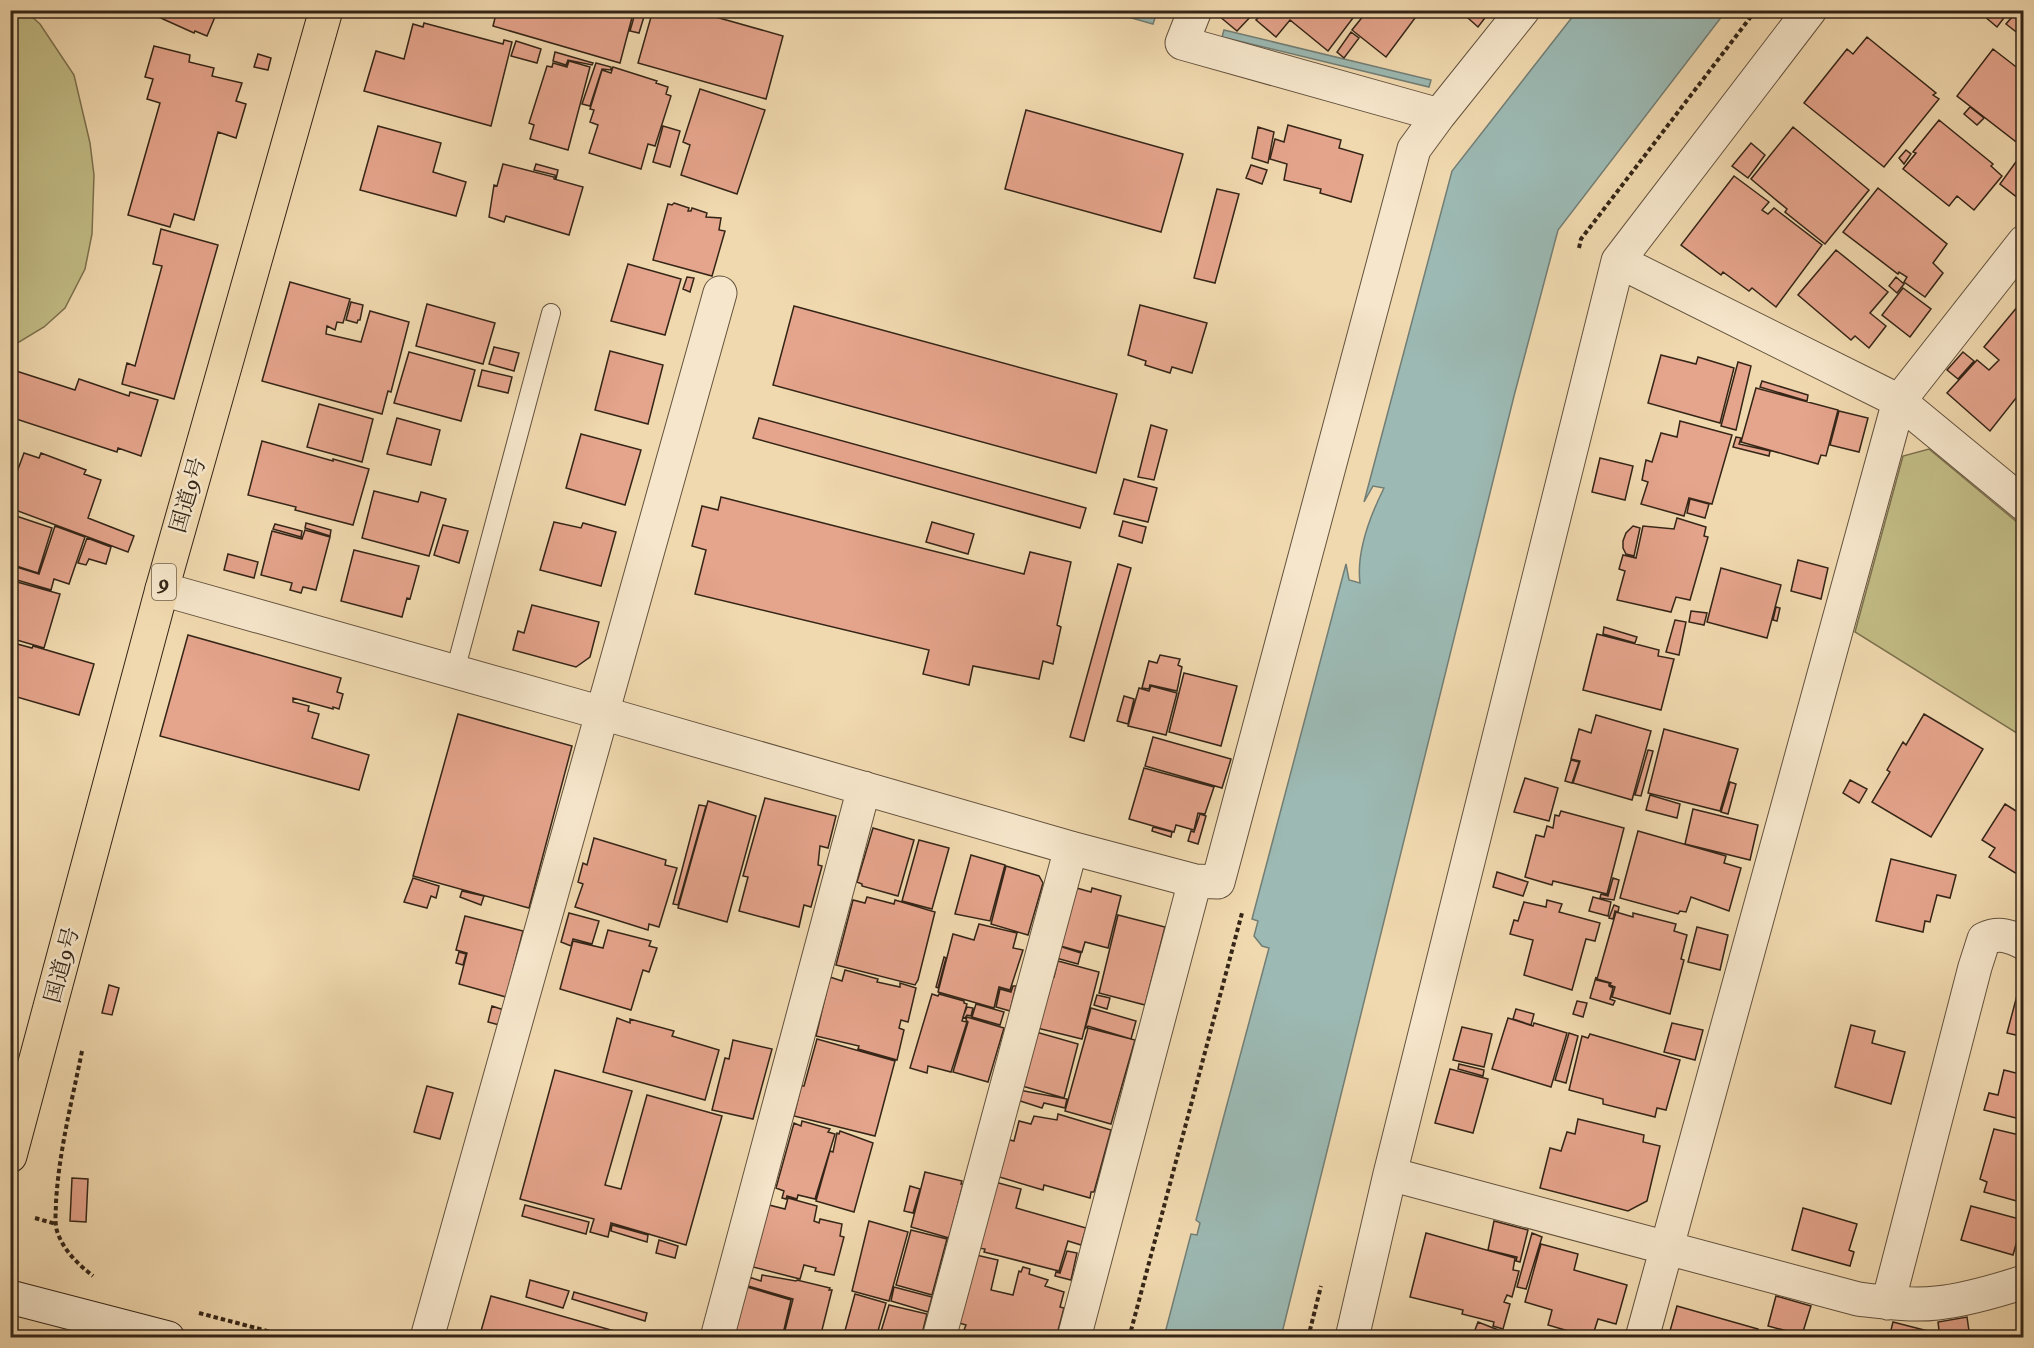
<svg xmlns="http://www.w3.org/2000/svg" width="2034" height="1348" font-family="'IM FELL Double Pica','Noto Serif JP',serif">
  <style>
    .green { fill: #c2bc85; stroke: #7b704e; stroke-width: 1.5 }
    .water { fill: #9cb9b3; stroke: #727e75; stroke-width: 1.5 }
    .building { fill: #e5a48c; stroke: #342517; stroke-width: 1.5 }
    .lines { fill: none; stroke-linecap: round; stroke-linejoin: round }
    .lane-casing { stroke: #63523d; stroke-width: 20 }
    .street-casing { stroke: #63523d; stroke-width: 35 }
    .secondary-casing { stroke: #342517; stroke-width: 35 }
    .highway-casing { stroke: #342517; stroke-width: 35 }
    .path { stroke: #342517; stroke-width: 4; stroke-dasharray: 4.5 3; stroke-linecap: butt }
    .lane { stroke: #f6e6cb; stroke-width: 18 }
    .street { stroke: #f6e6cb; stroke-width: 33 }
    .secondary { stroke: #f6e6cb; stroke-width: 33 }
    .highway { stroke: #f1d9af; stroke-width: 33 }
    .labels { text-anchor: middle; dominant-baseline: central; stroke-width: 5; stroke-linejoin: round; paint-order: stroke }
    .shield { fill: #f6e6cb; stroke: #6e5f4d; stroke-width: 1.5 }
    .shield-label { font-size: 21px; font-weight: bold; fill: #342517 }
    .street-label { font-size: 22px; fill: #342517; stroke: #f6e6cb }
  </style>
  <rect width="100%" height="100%" fill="#f1d9af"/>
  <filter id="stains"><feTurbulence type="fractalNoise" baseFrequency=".00333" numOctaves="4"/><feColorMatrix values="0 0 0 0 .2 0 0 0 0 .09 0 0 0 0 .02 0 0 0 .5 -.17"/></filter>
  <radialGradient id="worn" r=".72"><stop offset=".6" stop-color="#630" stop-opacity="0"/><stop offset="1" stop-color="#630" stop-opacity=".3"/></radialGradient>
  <!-- green -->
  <path class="green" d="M24,10L40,24L74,75L90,143L94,175L92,234L85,269L65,308L44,327L11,347L10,11Z
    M1929,449L2023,527V737L1855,632L1903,456Z"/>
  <!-- water -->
  <path class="water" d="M1107,11H1141L1156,15L1153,24Z
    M1577,11H1726L1558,230L1514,396L1281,1337H1164L1191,1234L1197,1235L1200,1223L1196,1220L1269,948L1262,946L1254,936L1258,921L1252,919L1346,564L1349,580L1360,583C1356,551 1370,516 1384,488L1373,486L1364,502L1452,171Z
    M1224,30L1431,80L1429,87L1222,37Z"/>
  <!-- building -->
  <path class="building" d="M143,10H215L217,12L207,36L195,31L194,33Z
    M497,10H634L620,63L493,26Z
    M636,10H646L639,33L630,31Z
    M653,10H691L783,36L766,99L638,63Z
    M1224,10H1251L1254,13L1237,31L1219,16Z
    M1254,10H1359L1328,51L1290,20L1276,37L1256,20L1260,16Z
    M1368,10H1421L1386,57L1352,30Z
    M1459,10H1491L1478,27Z
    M1977,10H2010L1997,27Z
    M2018,10H2024V38L2006,24Z
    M424,23L503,44L504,40L512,42L491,126L364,91L376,51L404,59L413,24L423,27Z
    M1351,32L1359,38L1344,58L1337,52Z
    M1867,37L1936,93L1933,95L1939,99L1884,167L1804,103L1847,49L1853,54Z
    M516,41L541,49L537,63L511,56Z
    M154,46L190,55L189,62L214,68L212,76L242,83L236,101L246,104L236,138L218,132L194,220L174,214L170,227L128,215L160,103L147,99L153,79L145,77Z
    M1993,49L2024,73V148L1957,96Z
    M555,52L593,63L592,65L568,60L566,65L553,61Z
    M258,54L271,58L268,70L254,67Z
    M569,61L590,67L568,150L530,139L534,125L529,123L547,66L552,67L553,63L567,67Z
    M596,63L611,67V70L602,69L590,106L582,104Z
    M613,67L657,81L656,83L668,87L666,94L671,96L655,146L648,144L641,169L589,153L598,125L590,122L594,110L590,109L602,70L611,73Z
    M700,89L765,110L737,194L681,175L690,145L683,142Z
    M1970,107L1984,118L1977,125L1964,114Z
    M1026,110L1183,154L1161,232L1005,189Z
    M1939,120L1993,164L1991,166L2002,176L1974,210L1957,196L1949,206L1903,169L1916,153L1913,152Z
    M1288,125L1341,140L1339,148L1363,155L1351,202L1320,193L1321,189L1284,180L1287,164L1270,159L1275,139L1284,142Z
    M378,126L441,143L433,172L466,182L456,216L360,190Z
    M663,126L680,131L670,167L653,162Z
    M1258,127L1274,132L1268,163L1252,158Z
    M1793,127L1869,190L1825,244L1785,212L1787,209L1751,179Z
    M1751,143L1765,155L1748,178L1732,166Z
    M1906,150L1911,154L1904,164L1899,158Z
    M2018,159L2024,163L2023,202L2000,184Z
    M503,164L554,177V179L583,187L569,235L506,216L504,222L489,217L494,185L497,186Z
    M536,164L558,170L556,179L555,175L534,170Z
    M1251,165L1267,170L1262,184L1246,178Z
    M1734,176L1769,202L1762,210L1768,214L1774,208L1822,245L1776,307L1752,288L1749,291L1723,272L1721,275L1681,245Z
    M1878,188L1947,244L1933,263L1943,273L1925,297L1904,282L1907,277L1899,272L1898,274L1843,232Z
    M1217,189L1239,194L1215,283L1194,278Z
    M674,203L689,208L688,211H691L692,208L707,213L706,217L721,218L719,230L725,231L712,276L653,260L668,204L672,205Z
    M161,229L218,245L174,399L122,384L127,363L135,366L162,266L153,264Z
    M1836,250L1888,292L1870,313L1886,326L1869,348L1855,336L1851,340L1798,295Z
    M628,264L681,279L665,335L611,321Z
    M687,277L694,278L690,292L683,289Z
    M1896,277L1904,284L1897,293L1889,286Z
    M2024,277V289L2018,285Z
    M290,282L350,299L343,323L337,322L335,330L327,326L326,334L361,342L370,311L409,322L391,392L388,391L382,414L262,381Z
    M1903,288L1931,309L1910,337L1882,315Z
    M2023,300L2024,388L1990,431L1947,393L1977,360L1989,370L1999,360L1984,347Z
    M351,302L363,305L360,320H358L357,323L346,320Z
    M427,304L495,323L483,364L416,346Z
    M1140,305L1207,323L1192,373L1172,367L1170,373L1145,365L1146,361L1128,355Z
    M794,306L1117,394L1096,473L773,385Z
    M494,347L519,353L514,371L489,364Z
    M610,351L663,365L648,424L595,410Z
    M409,352L475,370L461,421L394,403Z
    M1963,352L1974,361L1958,379L1947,370Z
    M1661,355L1696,364L1698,357L1734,368L1720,423L1648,403Z
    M1738,362L1751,366L1736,430L1721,426Z
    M10,369L75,390L79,379L129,396L130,392L158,400L141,456L118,448L117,452L10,417Z
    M482,370L512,377L508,393L478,386Z
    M1762,381L1808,395L1807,401L1760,387Z
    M1756,388L1838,410L1826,456L1821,455L1818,464L1741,442Z
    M319,404L373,419L362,462L307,447Z
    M1839,411L1868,418L1859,452L1830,445Z
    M397,418L440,430L431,465L387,454Z
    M759,418L1086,508L1080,528L753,438Z
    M1680,421L1732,435L1712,504L1689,498L1684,516L1641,504L1648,482L1642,480L1646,460L1652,462L1661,433L1677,437Z
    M1151,425L1167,430L1154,480L1138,477Z
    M581,434L641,450L625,505L566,488Z
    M1736,437L1741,438L1739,444L1770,451L1769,456L1733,447Z
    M262,441L333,461V459L369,469L353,525L295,510L296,507L248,495Z
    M24,453L39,458L41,453L86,470L84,474L101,480L88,518L134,536L128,552L10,508V491Z
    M1600,458L1633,466L1625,500L1592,492Z
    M1124,479L1157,488L1148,522L1114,514Z
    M374,491L418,502L421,492L446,499L429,556L362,538Z
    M721,497L1024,574L1030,552L1071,562L1057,625L1061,627L1053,664L1043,661L1039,679L973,666L969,685L923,674L929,650L695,594L706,550L692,546L702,506L718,510Z
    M1690,499L1709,504L1705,518L1687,513Z
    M10,514L52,528L38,573L10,564Z
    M1677,518L1706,527L1704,536L1708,537L1690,600L1676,597L1671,612L1617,600L1625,571L1619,569L1623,555L1636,558L1643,526L1674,529Z
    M1123,521L1146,527L1142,543L1119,536Z
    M554,522L581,528L583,523L616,532L601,586L540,570Z
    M932,522L974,534L968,554L926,542Z
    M306,523L331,530L330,536L305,528Z
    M275,524L302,531L301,537L273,529Z
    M443,525L468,531L459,563L434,555Z
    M55,526L85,537L69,584L54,579L51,590L10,578V565L39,574Z
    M1633,526L1640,528L1634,556L1626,554L1623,548V541L1626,533Z
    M305,530L330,537L316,590L303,587L301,593L290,590L292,583L261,575L272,531L302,539Z
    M87,538L111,547L106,564L89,559L86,565L78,563Z
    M354,550L419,566L410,599L407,598L402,617L341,601Z
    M228,554L258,562L254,578L224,570Z
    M1798,560L1828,568L1821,599L1791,591Z
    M1118,564L1131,568L1084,741L1070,737Z
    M1721,568L1781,585L1767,638L1707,622Z
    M10,580L60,594L44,648L10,638Z
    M532,605L599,622L590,657L576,667L513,650L518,631L524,633Z
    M1776,607L1780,608L1777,621L1773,620Z
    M1691,611L1707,613L1704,625L1689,622Z
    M1675,620L1686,622L1679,655L1666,652Z
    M1604,627L1637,637L1635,643L1603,634Z
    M1597,634L1659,650L1658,656L1674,659L1661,710L1583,690Z
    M188,635L341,678L337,692L343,694L339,709L333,707V709L293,698V702L309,706L308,711L319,714L312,738L369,755L359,790L160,736Z
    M10,642L32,648L33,646L94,664L79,715L10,695Z
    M1160,655L1180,659L1178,665L1182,667L1177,691L1150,685L1149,689L1142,688L1149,661L1157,663Z
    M1184,673L1237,686L1221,746L1169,732Z
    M1151,686L1177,693L1166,735L1128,726L1139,688L1149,691Z
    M1124,696L1134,699L1128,724L1117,721Z
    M458,714L572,746L529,908L413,876Z
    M1924,714L1983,749L1931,837L1872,802L1890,772L1887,770L1903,742L1906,745Z
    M1596,715L1651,731L1632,800L1573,783L1580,761L1571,759L1579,729L1591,733Z
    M1664,729L1738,749L1720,811L1648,793Z
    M1153,737L1231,759L1222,788L1145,766Z
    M1648,750L1653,751L1641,796L1635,795Z
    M1571,760L1579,762L1572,783L1565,781Z
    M1144,768L1214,787L1205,814L1198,813L1194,830L1176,825L1174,832L1129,819Z
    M1525,778L1558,788L1549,821L1514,812Z
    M1850,780L1867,789L1859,803L1843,793Z
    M1730,782L1736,784L1728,814L1721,812Z
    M1650,795L1680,804L1677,818L1646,810Z
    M765,798L836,816L828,848L820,846L818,865L822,866L811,907L804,905L799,927L739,911L748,877L743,876Z
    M708,801L756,816L727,922L678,908Z
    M2005,804L2024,816L2022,877L1989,857L1995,848L1982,840Z
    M699,805L706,806L678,905L673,904Z
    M1693,809L1758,825L1750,860L1685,844Z
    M1561,811L1624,828L1607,894L1553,881L1552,885L1525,877L1536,835L1544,837L1547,826L1553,828L1555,815L1559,816Z
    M1200,814L1206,816L1198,844L1188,841L1191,831L1194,832Z
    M1153,827L1172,832L1171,837L1152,831Z
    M873,828L914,840L898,896L862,886V884L857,882Z
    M1638,831L1726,856L1724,863L1741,868L1729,911L1691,897L1686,912L1680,911L1678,914L1620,898Z
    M594,838L666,860L665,865L677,868L659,927L649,924L648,930L575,907L583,884L578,882L583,863L587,865Z
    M919,840L949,848L932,909L902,901Z
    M971,855L1005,865L990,921L955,914Z
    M1891,859L1956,875L1950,898L1937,895L1930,922L1925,921L1923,932L1876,921Z
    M1006,866L1039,876L1043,883L1028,935L991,924Z
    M1497,872L1528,882L1523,896L1493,887Z
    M413,878L439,886L436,898L431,896L427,908L404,902Z
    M1613,878L1619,880L1614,900L1600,898L1601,894L1608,896Z
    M1073,887L1091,892L1092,888L1121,896L1108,948L1085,942L1082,952L1057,945Z
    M462,891L484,896L481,905L460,897Z
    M867,897L894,904L895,900L935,912L918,980L915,985L836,965L853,900L865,903Z
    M1593,897L1611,902L1608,916L1589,911Z
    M1547,900L1562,904L1559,912L1600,923L1595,941L1586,939L1572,990L1524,975L1533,940L1510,934L1514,920L1518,921L1524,902L1546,907Z
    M1614,905L1619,907L1618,912L1615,911L1613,919L1609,918Z
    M1616,912L1633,917V913L1676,924L1674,931L1687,935L1681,959L1684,960L1670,1014L1612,997L1615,987L1610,985L1611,983L1597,979Z
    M569,913L599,921L592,944L573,939L571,946L561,942Z
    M1118,915L1165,927L1145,1005L1099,993Z
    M465,916L523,931L506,997L459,984L467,953L456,950Z
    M979,924L1017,933L1013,948L1023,950L1010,990L999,987L994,1008L938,992L953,934L974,940Z
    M1697,927L1728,935L1720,970L1688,962Z
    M608,930L651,941L649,946L657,948L649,972L643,970L631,1010L560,989L573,941L603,948Z
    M1059,946L1081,953L1078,964L1056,958Z
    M459,952L466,954L463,965L456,963Z
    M944,957L946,958L938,988L936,987Z
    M1058,961L1099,972L1082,1039L1037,1028L1051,976L1054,977Z
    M845,970L878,979L877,982L900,987V983L916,988L908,1022L901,1020L899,1028L904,1030L897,1060L858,1049L859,1046L816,1036L830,977L842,981Z
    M1596,977V980L1609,983V986L1613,988L1610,999L1615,1001L1613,1005L1590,998Z
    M109,985L119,988L112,1015L102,1013Z
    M1013,986H1016L1010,1011L996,1007L1000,989L1011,992Z
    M2019,988L2024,989V1037L2007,1033Z
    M932,994L938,996L939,994L964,1001V1003L967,1004L962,1021L967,1022L951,1072L928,1066L927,1073L910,1068Z
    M1097,995L1110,998L1107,1009L1094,1005Z
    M1577,1001L1587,1003L1583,1017L1573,1014Z
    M976,1004L1004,1012L1000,1025L972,1017Z
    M492,1006L507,1011L503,1026L488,1022Z
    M967,1007L973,1008L971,1016L967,1015L965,1018L963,1017Z
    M1091,1008L1136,1021L1131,1039L1088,1026L1085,1029Z
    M1516,1009L1534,1014L1531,1025L1513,1019Z
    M967,1017L1004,1028L988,1082L953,1072L968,1022L966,1020Z
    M617,1018L630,1023V1019L674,1031L672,1036L719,1050L705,1100L603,1072Z
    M1508,1018L1533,1026L1534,1023L1567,1033L1551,1087L1492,1069Z
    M1672,1023L1703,1030L1695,1060L1664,1052Z
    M1851,1025L1875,1031L1872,1043L1905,1052L1891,1104L1835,1087Z
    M1462,1027L1492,1034L1484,1067L1453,1060Z
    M1088,1028L1135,1040L1111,1124L1065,1111Z
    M1036,1032L1078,1044L1064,1098L1022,1086Z
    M1569,1033L1578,1036L1566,1083L1555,1080Z
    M1590,1034L1680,1060L1666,1110L1657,1108L1655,1117L1603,1104V1099L1569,1090L1582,1036L1588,1038Z
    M817,1039L895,1061L875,1136L794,1116L801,1086H804Z
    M733,1040L772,1049L753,1119L712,1110L725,1058L729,1059Z
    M1459,1064L1484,1070L1483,1076L1458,1069Z
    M1450,1069L1488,1079L1473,1133L1435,1123Z
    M555,1070L632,1091L605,1185L621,1189L647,1095L722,1116L686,1245L611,1223L608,1237L590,1232L594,1219L520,1199Z
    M2004,1070L2024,1075V1120L1984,1110L1989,1093L1998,1095Z
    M427,1086L453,1093L440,1139L414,1132Z
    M1019,1090L1067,1099L1065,1108L1044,1103L1042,1108L1017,1100Z
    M1058,1114L1111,1130L1094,1192H1091L1090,1198L1044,1185L1043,1190L996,1176L1006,1139L1014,1141L1019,1121L1031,1124L1034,1116L1057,1120Z
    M1578,1119L1644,1135L1643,1142L1660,1146L1647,1201L1628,1211L1540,1188L1550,1148L1561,1151L1567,1132L1575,1134Z
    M802,1121L830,1129L828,1132L835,1134L815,1199L798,1195L797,1199L787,1196L786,1199L782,1198L784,1191L776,1188L794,1123L801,1126Z
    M1994,1129L2024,1136V1203L1984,1192L1987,1182L1980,1179Z
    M840,1131L873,1143L854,1212L816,1201L830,1151L833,1152L837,1133L839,1134Z
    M925,1172L962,1181L961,1184H963L949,1238L911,1227Z
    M72,1178L88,1179L86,1222L70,1221Z
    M995,1182L1021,1189L1016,1208L1086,1228L1081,1245L1068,1241L1059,1271L984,1252L985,1249L978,1248Z
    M910,1186L920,1189L913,1213L904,1211Z
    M788,1198L817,1206L814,1221L819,1223L820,1219L842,1224L840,1236L844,1237L834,1275L815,1271L816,1268L804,1265L800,1279L753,1267L769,1205L785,1209Z
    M525,1205L589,1222L586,1234L522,1216Z
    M1971,1206L2023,1220L2013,1255L1961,1240Z
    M1803,1208L1857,1224L1849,1250L1854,1252L1850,1266L1792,1250Z
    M869,1221L908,1232L889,1301L852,1291Z
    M1494,1221L1528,1230L1520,1262L1516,1261L1517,1257L1488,1250Z
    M612,1225L648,1235L647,1242L611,1231Z
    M911,1230L947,1239L932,1295L896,1285Z
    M1426,1233L1515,1258L1513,1270L1519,1271L1512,1297L1507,1295L1504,1302L1510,1304L1503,1329L1493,1326L1494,1322L1462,1314L1463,1310L1410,1297Z
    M1532,1233L1542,1237L1526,1289L1517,1287Z
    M659,1240L678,1246L675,1258L656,1253Z
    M1541,1244L1578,1254L1574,1270L1627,1285L1616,1324L1598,1319L1592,1338L1548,1325L1552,1310L1525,1302Z
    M1067,1251L1077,1253L1071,1280L1055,1276L1056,1272L1060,1273Z
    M976,1255L998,1260L991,1290L1013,1295L1019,1271L1021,1272L1023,1267L1030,1269L1029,1274L1048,1280L1045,1286L1064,1292L1060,1307L1064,1308L1056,1338H993L964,1330L966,1325L959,1323Z
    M762,1275L796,1281L797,1280L830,1288L829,1290H832L820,1338H783L793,1299L748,1286L749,1277L761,1281Z
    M530,1280L569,1291L563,1308L526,1297Z
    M747,1287L791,1300L782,1338H734Z
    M894,1287L932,1297L928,1312L891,1301Z
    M574,1292L647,1313L645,1321L572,1299Z
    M855,1294L886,1303L876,1338H843Z
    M491,1296L639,1338H479Z
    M1776,1296L1811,1306L1802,1335L1768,1326Z
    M889,1305L927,1314L921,1338H879Z
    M1677,1306L1758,1329L1756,1338H1668Z
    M1967,1317L1970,1338H1940L1938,1322Z
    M1478,1322L1501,1331L1499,1338H1472Z
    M1893,1322L1932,1332L1930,1338H1889Z
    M959,1331L981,1338H957Z
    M1421,1331L1449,1338H1419Z
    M1780,1331L1804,1338H1778Z"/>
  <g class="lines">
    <!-- lane casing -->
    <g class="lane-casing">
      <path id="lane" d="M455,671L551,313"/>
    </g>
    <!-- street casing -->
    <g class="street-casing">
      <path id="street" d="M1195,10L1182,43L1439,115
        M1618,261L1899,401L2024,504
        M162,589L602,713L1071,848L1195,881
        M1390,1174L1858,1299C1884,1302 1911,1306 1937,1303C1966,1300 1996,1291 2024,1282
        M1888,1303L1975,967L1984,939C1999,932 2010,936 2024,943
        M427,1338L720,293
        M717,1338L864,788
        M939,1338L1071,848
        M1074,1338L1195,881L1218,882L1414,149L1439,115L1523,10
        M1352,1338L1390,1174L1618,261L1810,10
        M1642,1338L1899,401L2024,242"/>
    </g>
    <!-- secondary casing -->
    <g class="secondary-casing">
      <path id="secondary" d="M10,1297L168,1338"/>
    </g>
    <!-- highway casing -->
    <g class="highway-casing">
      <path id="highway" d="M10,1156L162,589L326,10"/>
    </g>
    <!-- path -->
    <path class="path" d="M1579,248L1581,239L1756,10
      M82,1051C72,1101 59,1151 56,1202C56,1212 54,1224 58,1234C65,1252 78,1264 93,1276
      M35,1218L56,1224
      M199,1313L294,1338
      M1129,1338L1242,913
      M1308,1338L1321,1286"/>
    <!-- lane -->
    <use href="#lane" class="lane"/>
    <!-- street -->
    <use href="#street" class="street"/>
    <!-- secondary -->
    <use href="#secondary" class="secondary"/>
    <!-- highway -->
    <use href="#highway" class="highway"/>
  </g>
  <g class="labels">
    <!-- shield labels -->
    <rect class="shield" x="152" y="564" width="24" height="36" rx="4.5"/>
    <g class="shield-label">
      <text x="164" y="582">9</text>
    </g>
    <!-- street labels -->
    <g class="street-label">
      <text transform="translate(188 495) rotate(-74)">国道9号</text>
      <text transform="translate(62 965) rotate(-75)">国道9号</text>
    </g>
  </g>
  <!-- margin -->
  <rect width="2034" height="1348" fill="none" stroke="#f1d9af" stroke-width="36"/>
  <rect x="12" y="12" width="2010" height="1324" fill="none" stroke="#342517" stroke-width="3"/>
  <rect x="18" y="18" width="1998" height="1312" fill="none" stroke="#342517" stroke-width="1.5"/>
  <rect width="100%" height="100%" filter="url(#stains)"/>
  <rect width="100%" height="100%" fill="url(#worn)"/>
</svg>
